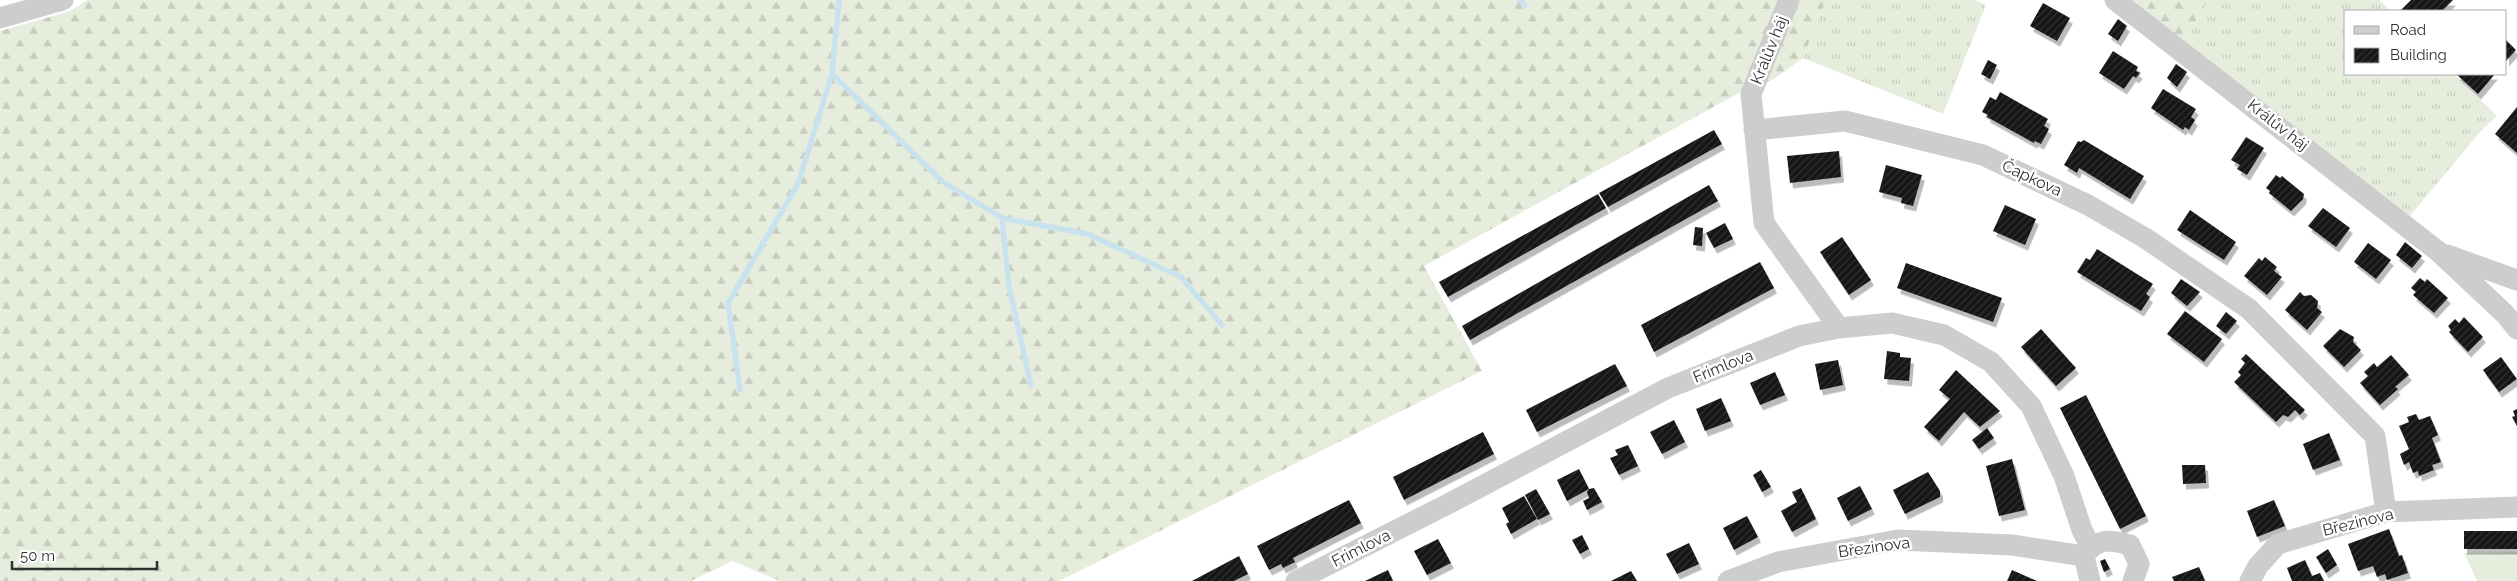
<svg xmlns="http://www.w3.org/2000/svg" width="2517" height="581" font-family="Raleway,sans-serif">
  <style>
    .grass { fill: url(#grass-tufts) }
    .forest { fill: url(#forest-firs) }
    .garden { fill: #e7eddd }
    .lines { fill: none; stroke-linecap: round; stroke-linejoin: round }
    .stream { stroke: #c9e3ee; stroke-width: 5.5 }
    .building { fill: url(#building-hatch); filter: url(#shadow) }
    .minor { stroke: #cdcdcd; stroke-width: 21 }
    .labels { text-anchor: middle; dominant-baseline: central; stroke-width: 5; stroke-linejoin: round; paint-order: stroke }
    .street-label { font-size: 16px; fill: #303030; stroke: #fff }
  </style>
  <defs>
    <pattern id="grass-tufts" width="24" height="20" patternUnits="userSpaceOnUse" patternTransform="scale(1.25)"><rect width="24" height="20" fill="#e7eddd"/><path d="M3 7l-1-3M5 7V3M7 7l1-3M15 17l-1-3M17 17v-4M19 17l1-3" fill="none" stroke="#c6ccbe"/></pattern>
    <pattern id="forest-firs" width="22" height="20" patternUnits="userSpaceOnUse" patternTransform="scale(1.25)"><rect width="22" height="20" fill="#e7eddd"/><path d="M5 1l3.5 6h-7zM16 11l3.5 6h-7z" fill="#c6ccbe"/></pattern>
    <pattern id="building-hatch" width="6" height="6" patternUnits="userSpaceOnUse" patternTransform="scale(1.25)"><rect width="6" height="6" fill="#171717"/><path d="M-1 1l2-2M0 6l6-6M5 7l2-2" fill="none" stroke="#303030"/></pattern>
    <filter id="shadow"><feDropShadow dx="3" dy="5.5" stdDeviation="0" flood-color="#0004"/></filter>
  </defs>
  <rect width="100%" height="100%" fill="#fff"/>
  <!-- grass -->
  <path class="grass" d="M1826,0H1974L1986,5L1943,114L1803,58Z
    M2208,0H2379L2391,11H2346V74H2454L2497,116L2481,131L2403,224L2179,49Z"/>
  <!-- forest -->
  <path class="forest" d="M87,0H1826L1803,58L1774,79L1737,94L1424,266L1482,371L1059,581H780L732,561L691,581H0V31L70,11Z
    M2115,0H2208L2179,49Z"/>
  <!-- garden -->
  <path class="garden" d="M2517,552V581H2477L2464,553Z"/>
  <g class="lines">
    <!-- stream -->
    <path class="stream" d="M1519,0L1525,5
      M832,74L943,182L1002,218L1009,286L1031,385
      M1002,218L1088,234L1181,277L1222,325
      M740,390L728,303L798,184L832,74L839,0"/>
  </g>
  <!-- building -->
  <path class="building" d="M2411,0H2453L2442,11H2400Z
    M2043,3L2070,18L2057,41L2030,26Z
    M2118,19L2127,26L2118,41L2108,34Z
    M2506,40L2516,50L2506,61Z
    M2113,51L2138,67L2136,71L2140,73L2136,78L2133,76L2124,89L2099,73Z
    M1988,60L1997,65L1990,79L1981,74Z
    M2176,64L2187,72L2177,87L2167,78Z
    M2456,74H2495L2478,94Z
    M2163,89L2196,109L2191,117L2195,120L2189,130L2185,127L2183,130L2151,108Z
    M2000,92L2048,119L2044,126L2049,129L2041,144L2035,141L2034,143L1987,117L1988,115L1982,112L1990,97L1996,100Z
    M2517,107V153L2495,134Z
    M1714,130L1722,144L1608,207L1599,193Z
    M2246,137L2264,148L2247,175L2237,169L2240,165L2231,160Z
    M2084,140L2144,176L2130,199L2079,168L2077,173L2064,165L2078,141L2081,142Z
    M1839,151L1841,177L1790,183L1787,156Z
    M1886,165L1922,175L1913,206L1901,203L1902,198L1879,192Z
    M2276,175L2280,178L2282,176L2304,194L2303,199L2291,211L2269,193L2270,191L2266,188Z
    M1709,185L1718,201L1470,340L1462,326Z
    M1598,194L1606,208L1448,297L1439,282Z
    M2005,205L2036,219L2025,245L1993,231Z
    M2323,208L2350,228L2336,247L2308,226Z
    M2190,210L2236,242L2224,260L2177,230Z
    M1725,223L1733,239L1714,248L1706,233Z
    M1695,227L1703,228L1702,246L1693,245Z
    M1842,237L1871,280L1849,295L1820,252Z
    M2405,242L2422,256L2412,268L2396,255Z
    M2368,243L2391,260L2376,279L2354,262Z
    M2097,249L2153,284L2146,294L2150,297L2141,311L2077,272L2086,258L2090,260Z
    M2265,257L2277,267L2274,271L2282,277L2267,295L2244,276L2259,258L2262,261Z
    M1760,262L1774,288L1654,352L1641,325Z
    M1906,263L2002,298L1993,322L1897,288Z
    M2420,278L2425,282L2427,279L2448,298L2434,313L2413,295L2416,292L2411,288Z
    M2181,279L2200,292L2187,306L2171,293Z
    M2300,292L2304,296L2311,295L2318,301L2317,308L2322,312L2307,330L2285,310Z
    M2185,311L2222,339L2204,362L2167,334Z
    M2226,312L2237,321L2226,334L2216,326Z
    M2464,317L2483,337L2468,352L2449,332L2451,330L2448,326L2455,319L2459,323Z
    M2041,329L2076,368L2056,386L2021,347Z
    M2340,329L2354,337L2353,342L2361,350L2344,367L2323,346Z
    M1887,351L1900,353V357L1911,358L1909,381L1884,379Z
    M2246,354L2305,410L2300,415L2295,410L2288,417L2283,415L2276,422L2234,382L2241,375L2238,372L2245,363L2241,359Z
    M2391,355L2409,375L2395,387L2398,389L2380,405L2360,383L2368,376L2364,372L2374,363L2377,367Z
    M2501,357L2517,379L2499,392L2483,370Z
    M1838,360L1843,385L1820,390L1815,364Z
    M1615,364L1627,386L1537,432L1526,410Z
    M1956,370L2000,411L1980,427L1964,412L1939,441L1924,427L1950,399L1939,390Z
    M1775,372L1785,395L1760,405L1750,383Z
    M2086,395L2146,516L2120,529L2060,408Z
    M1721,398L1731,421L1705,431L1696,409Z
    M2517,409V426L2512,417L2515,416L2513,411Z
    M2416,414L2419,420L2430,416L2438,435L2432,438L2441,462L2432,465L2434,470L2419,476L2418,471L2413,473L2409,462L2404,465L2400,454L2409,449L2399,426L2409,422L2407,417Z
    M1674,420L1685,442L1662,454L1650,432Z
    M1987,428L1994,438L1979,449L1972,440Z
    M1483,432L1494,454L1404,500L1393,477Z
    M2329,433L2340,460L2313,470L2303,444Z
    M1628,445L1638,466L1619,475L1610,458L1618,455L1615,450Z
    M2012,459L2025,510L1999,516L1986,466Z
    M2182,465H2205L2206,483L2183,484Z
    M1579,469L1589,489L1594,488L1602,502L1587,510L1583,501L1589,498L1587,492L1589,489L1567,501L1557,480Z
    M1761,470L1771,487L1762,492L1753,475Z
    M1928,472L1940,491V497L1905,514L1893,490Z
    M1860,486L1872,509L1848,521L1837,498Z
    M1801,488L1816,519L1792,532L1781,511L1797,502L1792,492Z
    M1536,489L1550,514L1538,520L1525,495Z
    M1524,496L1537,519L1511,534L1506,524L1509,522L1502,508Z
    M1349,500L1361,523L1293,558L1295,562L1283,568L1281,564L1269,570L1257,546Z
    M2274,500L2285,526L2257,537L2247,511Z
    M1747,516L1758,537L1734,550L1723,528Z
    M2389,529L2399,556L2402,555L2408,573L2387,580L2385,574L2377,577L2373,566L2358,571L2348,544Z
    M2464,531H2517V549H2464Z
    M1582,535L1589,549L1580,554L1572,540Z
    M1438,539L1451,563L1427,575L1414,551Z
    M1689,543L1699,564L1677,574L1666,554Z
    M2328,549L2337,565L2326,573L2316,557Z
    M1239,556L1248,574L1234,581H1192Z
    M2105,559L2110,569L2104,572L2100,561Z
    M2305,560L2312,576L2320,573L2324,581H2292L2287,568Z
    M2199,567L2205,581H2174L2172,577Z
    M1388,570L1393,581H1365Z
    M2012,570L2037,581H2007Z
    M1631,571L1637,581H1611Z"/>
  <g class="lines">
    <!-- minor -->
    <path class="minor" d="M1789,0L1751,94L1764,223L1839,328
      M2115,0L2439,252L2505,314L2517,329
      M0,18L63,0
      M1754,130L1845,121L1983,155L2088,205L2145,238L2249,309L2375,436L2386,512
      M2447,255L2517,280
      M1296,581L1444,506L1668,388L1799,336L1839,328L1892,323L1944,335L1991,362L2031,406L2064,476L2082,530L2091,547
      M1728,581L1778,562L1898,540L2012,545L2084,556
      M2090,581L2084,556C2097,538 2110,539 2130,545L2139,564L2133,581
      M2250,581L2258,566L2278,544L2386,512L2517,507"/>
  </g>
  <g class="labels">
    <!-- street labels -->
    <g class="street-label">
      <text transform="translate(1769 50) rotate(-68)">Králův háj</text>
      <text transform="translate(2278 125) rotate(38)">Králův háj</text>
      <text transform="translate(2032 178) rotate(25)">Čapkova</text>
      <text transform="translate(1723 366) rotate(-22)">Frimlova</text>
      <text transform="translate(2358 522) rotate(-14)">Březinova</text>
      <text transform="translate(1874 547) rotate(-8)">Březinova</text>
      <text transform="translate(1361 548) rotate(-27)">Frimlova</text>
    </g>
  </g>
  <!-- legend -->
  <rect x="2344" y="10" width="162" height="65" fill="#ffffff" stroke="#acacac"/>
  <rect x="2354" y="26" width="25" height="8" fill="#cdcdcd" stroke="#acacac"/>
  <text x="2390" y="35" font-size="15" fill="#303030">Road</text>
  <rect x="2354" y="48" width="25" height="15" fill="url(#building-hatch)" stroke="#acacac"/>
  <text x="2390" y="60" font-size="15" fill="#303030">Building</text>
  <!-- scale -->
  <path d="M12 561v8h145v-8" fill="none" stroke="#303030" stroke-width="2.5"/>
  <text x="20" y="561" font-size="15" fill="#303030" stroke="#ffffff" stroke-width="4" paint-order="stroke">50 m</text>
</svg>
